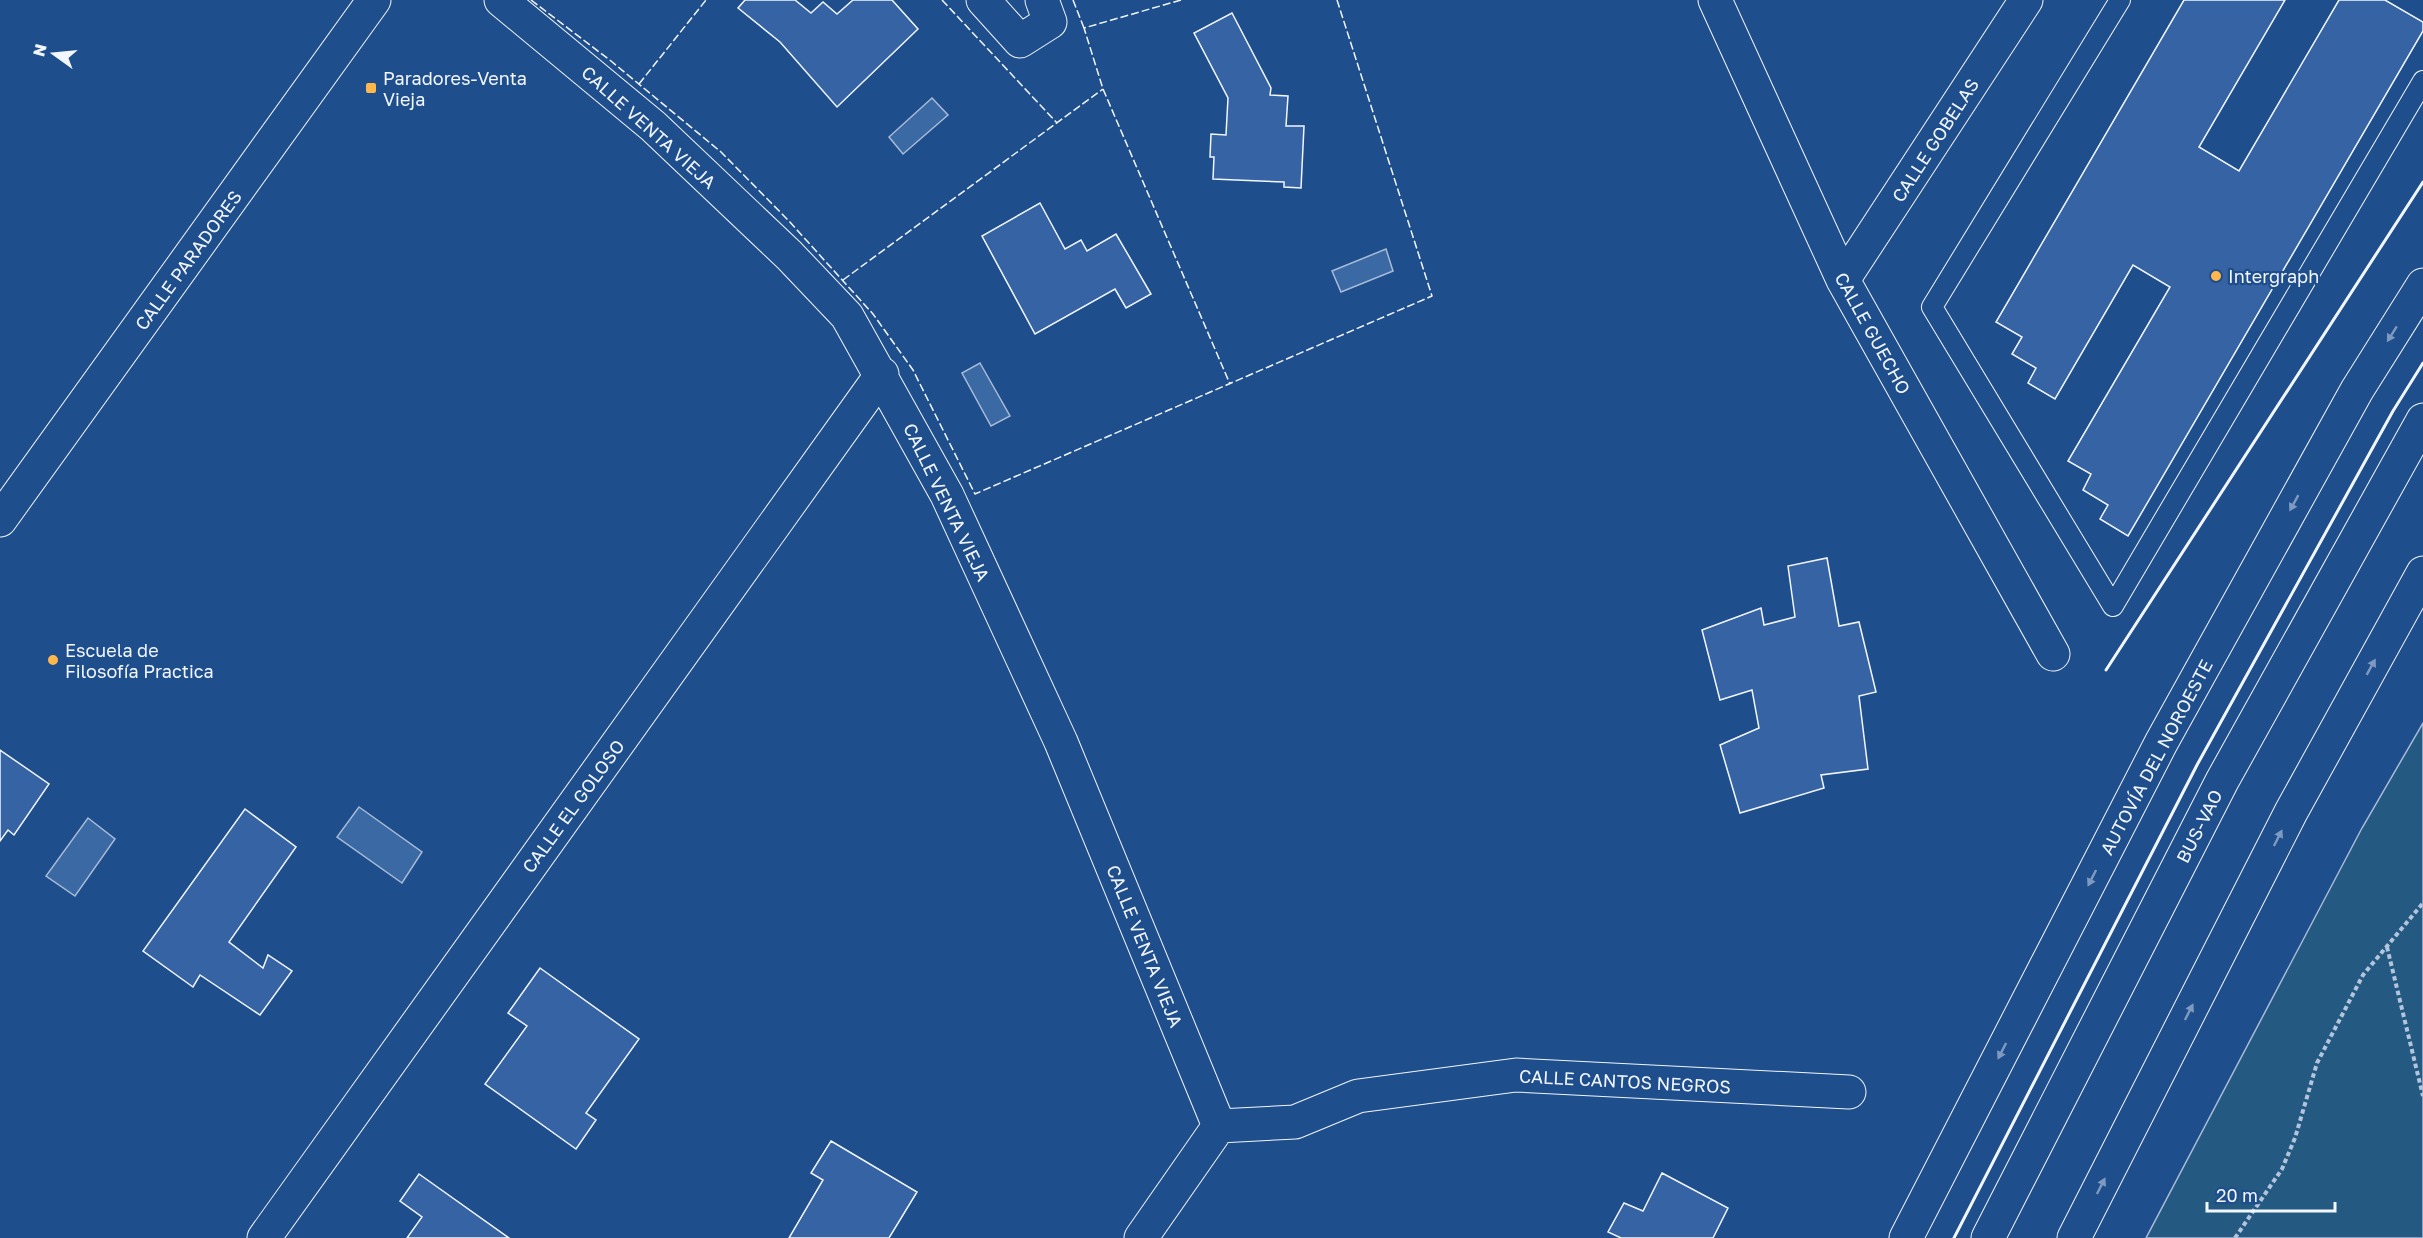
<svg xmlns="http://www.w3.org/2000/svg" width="2423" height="1238" font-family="'Golos Text',sans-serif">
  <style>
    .green { fill: #245a82; stroke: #a8bbd7; stroke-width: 1.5 }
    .water { fill: #3b69a3; stroke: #a8bbd7; stroke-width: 1.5 }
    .building { fill: #3563a3; stroke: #f2f6ff; stroke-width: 1.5 }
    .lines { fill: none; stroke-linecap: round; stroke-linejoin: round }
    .service-casing { stroke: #f2f6ff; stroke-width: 22 }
    .minor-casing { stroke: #f2f6ff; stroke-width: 35 }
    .motorway-casing { stroke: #f2f6ff; stroke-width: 35 }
    .path { stroke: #b3c4dc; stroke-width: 4; stroke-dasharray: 4.5 3; stroke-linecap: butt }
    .service { stroke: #1f4e8c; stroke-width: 20 }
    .minor { stroke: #1f4e8c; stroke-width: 33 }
    .motorway { stroke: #1f4e8c; stroke-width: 33 }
    .fence { stroke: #f2f6ff; stroke-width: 1.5; stroke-dasharray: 8 3; stroke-linecap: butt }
    .wall { stroke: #f2f6ff; stroke-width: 3 }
    .oneway { fill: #7e9ac0 }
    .poi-dot { fill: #ffb74d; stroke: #1f4e8c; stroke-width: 2 }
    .labels { text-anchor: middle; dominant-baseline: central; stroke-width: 4.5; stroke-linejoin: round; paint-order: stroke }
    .poi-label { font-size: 18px; fill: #f2f6ff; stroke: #1f4e8c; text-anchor: start }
    .street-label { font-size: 18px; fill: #f2f6ff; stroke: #1f4e8c }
  </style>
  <rect width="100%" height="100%" fill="#1f4e8c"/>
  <!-- green -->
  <path class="green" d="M2423,723V1238H2146L2362,828Z"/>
  <!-- water -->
  <path class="water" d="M932,98L948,115L903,154L889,137Z
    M1386,249L1393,271L1341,292L1332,271Z
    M980,363L1010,416L991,426L962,373Z
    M359,807L422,852L402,883L337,837Z
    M88,818L115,839L75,896L46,876Z"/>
  <!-- building -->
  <path class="building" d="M745,0H795L811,13L823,2L837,14L853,0H892L918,29L837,107L780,42L738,8Z
    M2184,0H2285L2199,147L2239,171L2339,0H2385L2423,22V31L2128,536L2100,519L2108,505L2083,490L2091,474L2068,461L2170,287L2133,265L2055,399L2028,383L2036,368L2012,354L2022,337L1996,322Z
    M1232,13L1271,88L1270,95L1288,96L1286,126H1304L1301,188L1284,187V182L1213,179L1214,157H1210L1211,134L1226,135L1228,98L1194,33Z
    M1040,203L1065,249L1081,240L1087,251L1116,234L1151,294L1126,308L1115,289L1035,334L982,236Z
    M1827,558L1839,626L1859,622L1876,692L1859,696L1868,769L1821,775L1824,788L1740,813L1720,745L1759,728L1752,690L1720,700L1702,630L1761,608L1764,625L1795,617L1788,566Z
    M0,750L49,784L14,835L8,830L0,841Z
    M245,809L296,847L229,942L263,968L268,955L292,971L260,1015L200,975L193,987L143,951Z
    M540,968L639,1039L586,1113L596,1120L576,1149L485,1084L527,1026L508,1013Z
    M831,1141L917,1192L889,1238H789L823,1180L811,1173Z
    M1662,1173L1728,1208L1713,1238H1621L1608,1232L1624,1203L1643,1211Z
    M419,1174L509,1238H407L422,1217L400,1201Z"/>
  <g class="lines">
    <!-- service casing -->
    <g class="service-casing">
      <path id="service" d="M2120,0L1932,307L2113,606L2423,81"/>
    </g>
    <!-- minor casing -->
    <g class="minor-casing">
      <path id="minor" d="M501,0L653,126L789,255L847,316L947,495L1061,742L1219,1126
        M983,0L1020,41L1050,22L1042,0
        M1715,0L1843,280L2053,654
        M1843,280L2026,0
        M0,520L374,0
        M264,1238L882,374
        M1141,1238L1219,1126L1295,1122L1358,1096L1516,1075L1849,1092"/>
    </g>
    <!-- motorway casing -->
    <g class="motorway-casing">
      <path id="motorway" d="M1906,1238L2161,743L2357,390L2423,285
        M1988,1238L2222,781L2423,420
        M2074,1238L2291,812L2423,573"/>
    </g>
    <!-- path -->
    <path class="path" d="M2387,947L2423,1096
      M2235,1238L2282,1169L2295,1138L2317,1063L2363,975L2423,903"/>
    <!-- service -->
    <use href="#service" class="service"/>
    <!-- minor -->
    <use href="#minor" class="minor"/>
    <!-- motorway -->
    <use href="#motorway" class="motorway"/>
    <!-- fence -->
    <path class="fence" d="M531,0L611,61L721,152L788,220L873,314L913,370L975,494L1432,296L1337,0
      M942,0L1057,123
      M1073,0L1084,28
      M1181,0L1084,28L1103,89L1230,384
      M639,84L706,0
      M843,280L1103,89"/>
    <!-- wall -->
    <path class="wall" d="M2106,670L2423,182
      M1954,1238L2197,765L2393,411L2423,363"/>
  </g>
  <!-- one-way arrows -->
  <defs><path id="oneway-solid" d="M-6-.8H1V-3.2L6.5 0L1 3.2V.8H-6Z" transform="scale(1.5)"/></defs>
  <g class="oneway">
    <use href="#oneway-solid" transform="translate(2392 334) rotate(122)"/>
    <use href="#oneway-solid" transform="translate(2294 503) rotate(119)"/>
    <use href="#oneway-solid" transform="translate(2371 667) rotate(-61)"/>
    <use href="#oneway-solid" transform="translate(2278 838) rotate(-63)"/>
    <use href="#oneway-solid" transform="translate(2092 878) rotate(117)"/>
    <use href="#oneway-solid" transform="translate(2189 1012) rotate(-63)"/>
    <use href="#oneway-solid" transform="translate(2002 1051) rotate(117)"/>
    <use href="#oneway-solid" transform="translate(2101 1186) rotate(-63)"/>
  </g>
  <!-- markers -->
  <g class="poi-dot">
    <rect x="365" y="82" width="12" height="12" rx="3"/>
    <circle cx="2216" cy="276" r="6"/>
    <circle cx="53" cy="660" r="6"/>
  </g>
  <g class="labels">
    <!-- poi labels -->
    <g class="poi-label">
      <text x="383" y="78">Paradores-Venta<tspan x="383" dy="21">Vieja</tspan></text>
      <text x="2228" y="276">Intergraph</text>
      <text x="65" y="650">Escuela de<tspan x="65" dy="21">Filosofía Practica</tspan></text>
    </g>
    <!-- street labels -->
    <g class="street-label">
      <text transform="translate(649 127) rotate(42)">CALLE VENTA VIEJA</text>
      <text transform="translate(1935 140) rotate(-57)">CALLE GOBELAS</text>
      <text transform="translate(188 260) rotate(-54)">CALLE PARADORES</text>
      <text transform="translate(1873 333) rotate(61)">CALLE GUECHO</text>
      <text transform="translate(947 502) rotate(64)">CALLE VENTA VIEJA</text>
      <text transform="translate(2156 757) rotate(-62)">AUTOVÍA DEL NOROESTE</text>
      <text transform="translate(573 806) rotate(-54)">CALLE EL GOLOSO</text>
      <text transform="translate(2199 826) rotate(-63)">BUS-VAO</text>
      <text transform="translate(1145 946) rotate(68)">CALLE VENTA VIEJA</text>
      <text transform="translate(1625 1081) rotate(3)">CALLE CANTOS NEGROS</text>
    </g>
  </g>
  <!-- north arrow -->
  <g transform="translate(54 54) rotate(285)" stroke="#1f4e8c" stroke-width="4.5" paint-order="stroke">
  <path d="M0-4.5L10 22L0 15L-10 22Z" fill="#f2f6ff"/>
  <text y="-9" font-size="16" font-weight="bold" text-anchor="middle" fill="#f2f6ff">N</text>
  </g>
  <!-- scale -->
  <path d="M2207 1202v9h128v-9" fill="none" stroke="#f2f6ff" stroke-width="3"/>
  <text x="2216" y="1202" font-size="18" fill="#f2f6ff" stroke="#1f4e8c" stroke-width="4.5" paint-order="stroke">20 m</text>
</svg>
